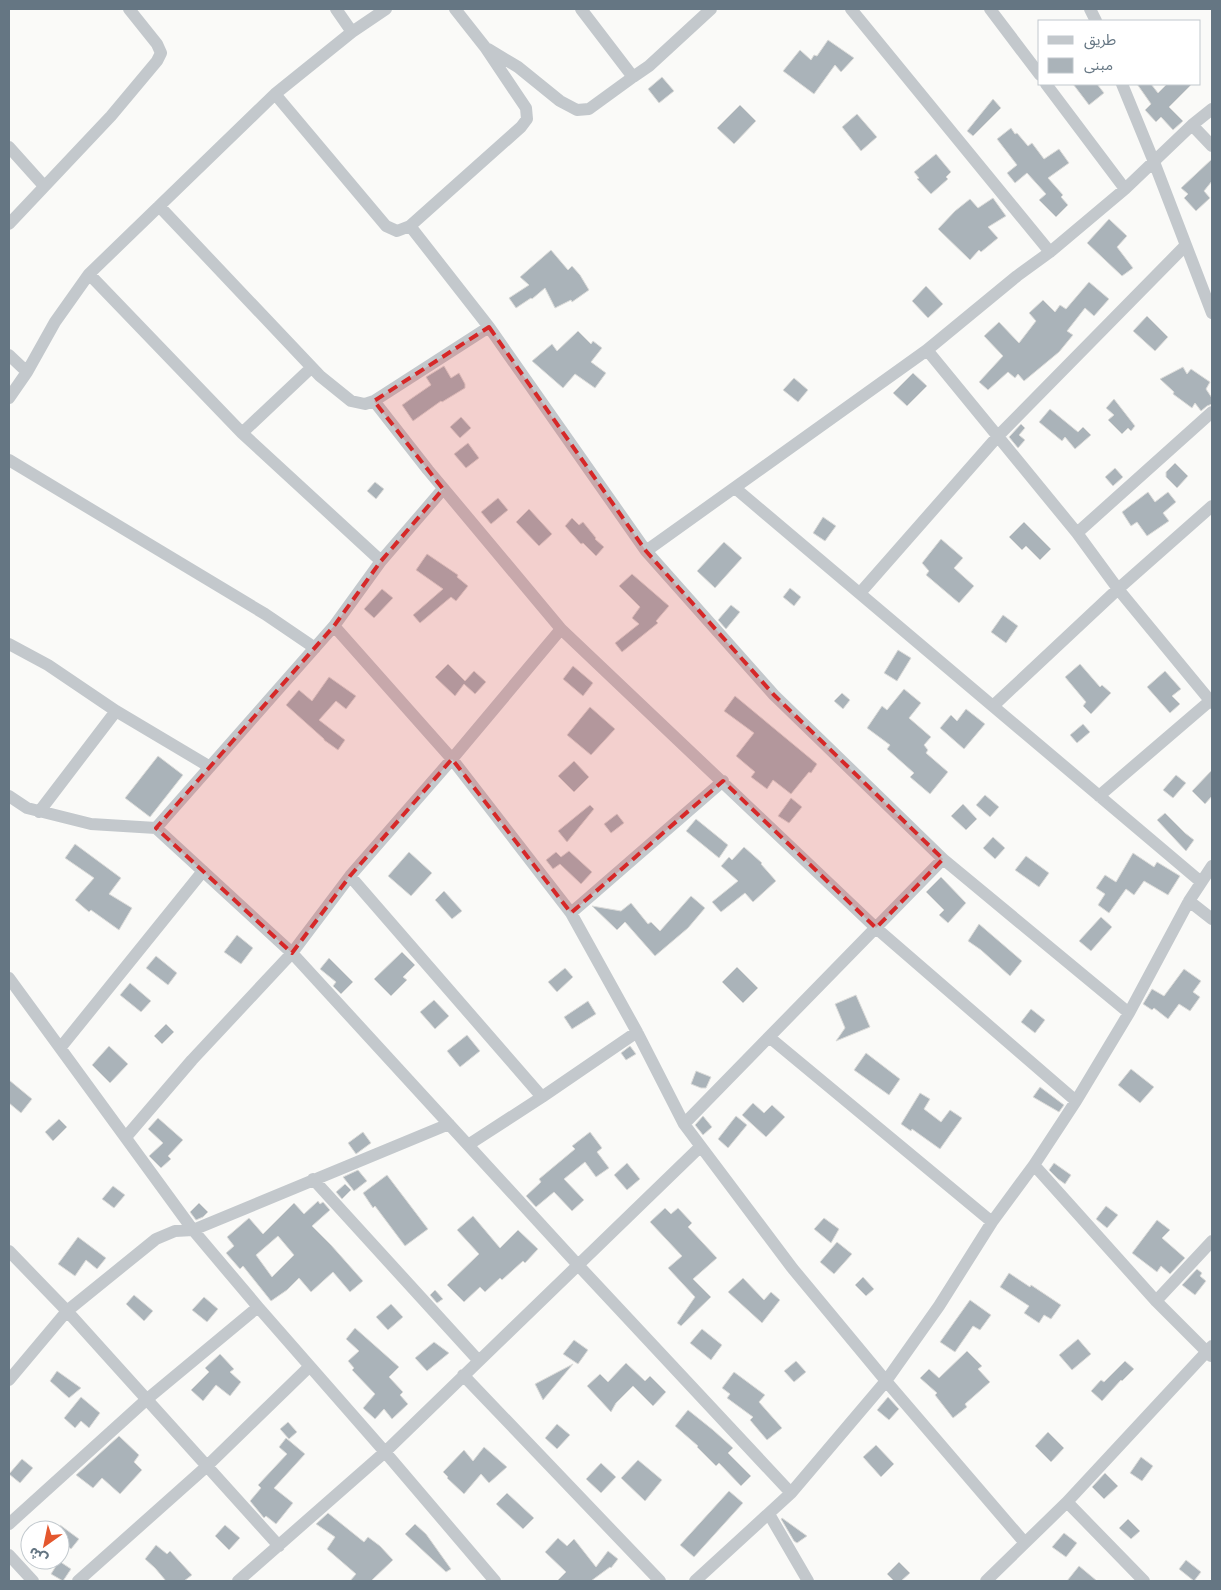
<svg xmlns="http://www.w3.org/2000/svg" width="1221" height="1590" font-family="'Varela Round','Noto Sans Arabic',sans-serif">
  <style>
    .building { fill: #aab3b9; stroke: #dcdcda; fill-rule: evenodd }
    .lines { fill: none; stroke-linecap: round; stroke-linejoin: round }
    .street { stroke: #c3c8cc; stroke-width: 12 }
    .marked { fill: #d62828; fill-opacity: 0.2; stroke: #d62828; stroke-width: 4; stroke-dasharray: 10 6; stroke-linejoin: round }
  </style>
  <rect width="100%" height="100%" fill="#fafaf8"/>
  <!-- building -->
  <path class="building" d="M828,40L854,58L841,72L835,65L814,94L783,71L800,50L811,60L814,55L817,56Z
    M662,77L674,91L659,103L648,89Z
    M1073,84H1097L1104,93L1089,105Z
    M1137,84H1151L1158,93L1167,84H1192L1169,107L1183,121L1173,130L1161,117L1156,122L1145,110L1151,104Z
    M993,99L1001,108L973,136L967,131Z
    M740,105L756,121L734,144L717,128Z
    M857,114L877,137L861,151L842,127Z
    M1011,128L1015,134L1017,133L1028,146L1032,143L1044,159L1059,149L1069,163L1048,178L1063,195L1061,197L1068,205L1056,217L1039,200L1046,194L1027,173L1015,183L1007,173L1017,165L997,139Z
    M936,154L951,172L946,177L948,179L931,194L917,179L919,178L914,172Z
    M1212,159V181L1204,191L1210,198L1196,211L1184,198L1188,194L1181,188Z
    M993,198L1006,216L988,227L998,238L981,252L979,250L970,260L938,229L955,211L970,199L978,208Z
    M1109,219L1127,236L1117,247L1133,268L1122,276L1087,243Z
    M551,250L568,270L572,266L580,275L589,290L572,302L571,300L555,308L545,288L532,299L531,298L516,308L509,298L529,285L520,277Z
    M1089,282L1109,299L1094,316L1085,308L1067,331L1073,335L1059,352L1024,381L1018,374L1015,378L1008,372L988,390L979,382L1003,356L984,336L999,322L1019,343L1036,321L1029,313L1043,300L1055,312L1060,305L1066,309Z
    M926,286L943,304L928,318L912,301Z
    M1147,316L1168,337L1155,351L1133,331Z
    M578,331L591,344L593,341L602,348L591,362L606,373L595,388L575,374L563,388L532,361L552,344L557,351Z
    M444,366L451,378L459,373L465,384V388L442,402L441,401L413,421L402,405L431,385L426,377Z
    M1183,367L1187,374L1191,369L1210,382L1206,389L1212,398V404L1207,406L1201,411L1195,403L1192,408L1173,394L1174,392L1160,379Z
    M913,373L927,386L907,406L893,393Z
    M794,378L808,390L798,402L783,390Z
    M1114,399L1135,426L1131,431L1128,428L1122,434L1108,420L1114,415L1106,408Z
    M1050,409L1078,432L1083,427L1091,435L1075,449L1065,437L1062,441L1039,422Z
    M461,417L471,428L460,438L450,427Z
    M1021,424L1025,428L1019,435L1025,440L1018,448L1009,437Z
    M468,443L479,458L466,468L454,454Z
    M1175,463L1188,476L1177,488L1166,477V472Z
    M1115,468L1123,477L1113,486L1105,477Z
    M375,482L384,489L376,499L367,491Z
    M1148,492L1155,502L1168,492L1176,502L1163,513L1169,521L1147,536L1137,522L1131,526L1122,512Z
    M498,498L508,510L491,524L481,512Z
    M529,509L552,534L539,546L516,522Z
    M823,517L836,526L825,541L813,533Z
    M572,518L579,525L583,522L596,538L595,539L604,547L596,556L583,543L581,544L565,526Z
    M1024,522L1051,549L1040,560L1026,546L1022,550L1009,537Z
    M941,539L963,558L954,568L974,586L959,603L926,575L929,571L922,563Z
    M724,542L742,558L715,588L697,571Z
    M427,554L458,575L457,577L468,586L456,601L451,597L420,623L413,615L443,589L416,570Z
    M632,574L669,606L656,621L658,623L622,652L615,643L639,624L632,618L640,607L619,586Z
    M790,588L801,597L794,606L783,597Z
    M382,589L393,598L374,618L364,609Z
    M731,605L740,612L726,629L718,620Z
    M1003,615L1018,626L1006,643L991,632Z
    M898,650L911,658L897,681L884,673Z
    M448,664L465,681L474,671L486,682L475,694L464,684L455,696L435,677Z
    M1080,664L1100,687L1102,685L1111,693L1091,714L1083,706L1086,702L1065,677Z
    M573,666L593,683L583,696L563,679Z
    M1165,671L1181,689L1172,696L1180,704L1170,713L1147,687Z
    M329,677L356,696L346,709L336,701L319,720L345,740L338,750L324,740V739L286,705L299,690L312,701Z
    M904,689L921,703L909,718L931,737L924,745L928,750L926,753L948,772L930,794L910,777L914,773L887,749L890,745L867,728L882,706L887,710Z
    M842,693L850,700L843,709L834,701Z
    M735,696L817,764L811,773L809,772L791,794L773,780L767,789L751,777L755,772L736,756L754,733L724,711Z
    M590,707L615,729L591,755L567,735Z
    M966,709L985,724L964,749L940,728L951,715L957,721Z
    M1083,724L1090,732L1077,743L1070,735Z
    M158,756L183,775L150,817L125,798Z
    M574,761L589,777L574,792L558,776Z
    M1212,770V796L1205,804L1192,791Z
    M1176,775L1186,783L1173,798L1163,790Z
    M985,795L999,807L990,817L976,805Z
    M791,798L802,807L789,823L778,816Z
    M963,804L977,819L966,830L951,816Z
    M590,805L594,809L567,842L558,831Z
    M1165,813L1185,833L1194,840L1186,851L1157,820Z
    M617,814L624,823L611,833L604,824Z
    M696,819L728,845L719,858L686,831Z
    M993,837L1005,848L995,859L983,848Z
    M75,844L121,878L109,894L132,908L119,930L91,910L89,912L75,900L94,878L65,858Z
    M744,847L762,863L761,864L776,881L753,902L745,893L721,912L712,902L738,881L721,866L729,857L732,860Z
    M569,851L592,872L581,884L560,864L553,869L546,860L556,852L561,857Z
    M409,852L432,873L411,896L388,876Z
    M1133,853L1154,867L1157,862L1180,876L1168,895L1144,881L1134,895L1126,889L1109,913L1098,905L1105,894L1096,888L1105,875L1116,882Z
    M1026,856L1049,873L1039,887L1015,870Z
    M941,877L966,903L948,923L939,915L944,910L926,892Z
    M444,891L462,911L452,919L435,900Z
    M691,896L705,908L688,928L655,956L625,922L617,930L592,906L621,911L631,903L648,924L651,922L660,931Z
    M1101,917L1112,927L1091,951L1079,941Z
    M979,924L1022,961L1010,976L981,950L968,941Z
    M237,935L253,948L241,964L224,952Z
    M402,952L415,965L403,977L407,980L391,996L374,979Z
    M156,956L177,973L168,985L146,968Z
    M329,958L353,982L341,994L333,986L336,982L320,969Z
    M737,967L758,988L743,1003L722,982Z
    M565,968L573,977L557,992L548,982Z
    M1184,969L1201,981L1193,992L1200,997L1190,1011L1179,1004L1168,1019L1154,1008L1152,1010L1143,1004L1152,989L1164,996Z
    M130,983L151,1001L141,1012L120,995Z
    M856,995L870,1027L836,1041L845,1028L835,1004Z
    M434,1000L449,1016L435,1029L420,1012Z
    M588,1001L596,1014L572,1029L564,1017Z
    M1031,1009L1045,1020L1035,1033L1021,1022Z
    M166,1024L174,1032L162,1044L154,1036Z
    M467,1035L480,1051L460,1067L447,1051Z
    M109,1046L128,1064L110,1083L92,1065Z
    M630,1046L636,1054L626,1060L621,1053Z
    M866,1053L900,1079L889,1095L854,1070Z
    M1131,1069L1154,1087L1140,1103L1118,1085Z
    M696,1071L711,1077L706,1088H701L691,1084Z
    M9,1080L32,1099L21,1113L9,1103Z
    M1040,1087L1064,1105L1059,1112L1033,1097Z
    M920,1093L930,1099L924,1109L941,1122L950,1110L962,1118L940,1149L912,1129L911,1131L901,1124Z
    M753,1103L764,1113L772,1105L785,1117L766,1137L742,1115Z
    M703,1116L712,1127L703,1135L695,1125Z
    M736,1116L747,1125L728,1148L718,1139Z
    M158,1118L183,1140L168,1156L171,1159L161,1168L149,1156L163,1143L148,1129Z
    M59,1119L67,1127L53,1141L45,1132Z
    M363,1132L371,1143L356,1154L348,1143Z
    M590,1132L602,1148L597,1152L609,1168L596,1177L585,1162L564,1179L584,1200L572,1211L554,1192L536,1207L526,1196L541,1182L539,1179L575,1149L572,1146Z
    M627,1163L640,1179L627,1190L614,1175Z
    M1054,1163L1071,1175L1065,1184L1058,1179L1049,1170Z
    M358,1170L367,1181L354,1191L343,1177Z
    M387,1175L428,1229L405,1246L375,1206L373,1208L363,1193Z
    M345,1184L351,1190L342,1199L336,1192Z
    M113,1186L125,1195L114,1208L102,1199Z
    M318,1201L320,1204L323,1202L330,1210L312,1226L331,1245L363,1281L350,1292L333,1272L311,1292L299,1278L287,1290L271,1301L243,1266L240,1269L226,1253L234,1246L227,1237L249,1218L263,1234L294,1203L304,1214ZM278,1236L294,1255L272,1277L256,1255Z
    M199,1203L208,1212L203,1217L196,1220L190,1212Z
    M1106,1206L1118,1215L1107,1228L1096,1219Z
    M665,1208L671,1214L678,1208L692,1223L688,1227L717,1258L693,1279L711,1297L681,1326L677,1323L695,1297L668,1268L682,1256L650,1222Z
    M473,1216L500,1248L518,1230L538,1249L525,1263L523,1261L502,1280L500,1278L485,1292L480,1287L464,1302L447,1285L479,1254L457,1230Z
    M824,1218L839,1229L831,1243L814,1229Z
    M1157,1220L1170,1230L1162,1238L1185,1258L1170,1274L1161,1266L1157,1272L1132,1253Z
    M78,1237L106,1258L97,1269L86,1260L75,1276L58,1264Z
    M837,1242L852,1254L834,1274L820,1262Z
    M1197,1269L1202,1273L1200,1276L1206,1281L1195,1295L1182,1285Z
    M1009,1273L1030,1287L1031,1285L1061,1305L1051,1319L1044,1315L1039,1323L1024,1313L1029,1306L1000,1287Z
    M863,1277L874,1289L866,1296L855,1285Z
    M743,1278L764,1300L771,1292L780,1300L762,1323L728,1292Z
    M435,1290L443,1299L437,1303L430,1295Z
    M134,1295L153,1311L144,1321L126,1304Z
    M204,1297L218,1309L207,1322L192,1310Z
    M970,1300L991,1315L980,1330L973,1326L955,1352L940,1342Z
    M391,1304L403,1317L388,1330L376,1317Z
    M355,1328L399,1367L389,1377L403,1392L400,1395L408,1404L392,1419L384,1409L375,1419L363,1408L375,1394L352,1370L354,1368L348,1361L359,1351L346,1339Z
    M702,1329L722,1345L711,1360L690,1343Z
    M1078,1339L1091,1354L1072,1370L1059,1355Z
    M574,1340L588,1350L578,1364L563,1354Z
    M434,1342L449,1353L427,1371L415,1358Z
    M967,1351L982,1366L978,1369L990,1382L965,1404L967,1407L953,1418L935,1395L937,1393L920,1378L929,1369L939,1378Z
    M220,1354L234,1369L230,1372L241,1382L230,1396L216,1385L203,1401L191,1390L209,1372L205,1368Z
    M796,1361L806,1372L794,1382L784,1371Z
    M1125,1361L1134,1369L1122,1381L1121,1380L1102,1401L1091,1391L1101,1380L1104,1382Z
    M626,1363L645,1381L650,1376L666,1392L653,1406L633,1386L616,1403L611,1412L587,1386L600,1374L608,1382Z
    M573,1364L543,1400L535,1384Z
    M57,1371L81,1388L69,1398L50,1381Z
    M734,1372L765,1395L759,1402L782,1428L767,1440L750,1420L753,1417L727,1398L730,1394L722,1388Z
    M81,1397L100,1413L89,1428L81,1421L75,1428L64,1418Z
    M888,1397L899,1409L889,1420L877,1410Z
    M688,1410L713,1430L733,1448L728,1453L751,1476L741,1486L719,1463L716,1466L697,1447L698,1446L675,1426Z
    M288,1422L297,1432L289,1439L280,1429Z
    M557,1424L570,1435L557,1449L545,1438Z
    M1048,1432L1064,1448L1051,1462L1035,1446Z
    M119,1436L139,1455L134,1462L142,1470L120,1494L102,1478L93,1488L76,1475Z
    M286,1438L305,1454L274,1488L293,1503L276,1524L266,1516L264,1518L250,1501L261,1488L258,1485L287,1454L279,1447Z
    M876,1445L894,1464L881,1477L863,1457Z
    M484,1447L507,1467L489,1483L481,1474L464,1494L447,1478L448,1477L443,1472L464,1450L473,1461Z
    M1141,1457L1153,1466L1142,1481L1130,1473Z
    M22,1459L33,1468L20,1483L9,1474Z
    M638,1460L662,1480L645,1501L621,1478Z
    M601,1463L616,1477L601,1493L586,1479Z
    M1105,1473L1118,1486L1104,1499L1092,1487Z
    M729,1491L743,1503L694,1557L680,1545Z
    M507,1493L534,1518L523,1529L496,1504Z
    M328,1513L364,1542L368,1537L380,1546L393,1560L371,1581H350L356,1574L327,1549L335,1537L316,1524Z
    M782,1518L807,1536L797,1543L794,1541L781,1519Z
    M1128,1519L1140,1531L1131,1539L1119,1528Z
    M415,1524L426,1534L451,1569L446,1572L405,1534Z
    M60,1525L79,1539L71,1549L60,1540Z
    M225,1525L240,1538L229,1550L215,1536Z
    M1064,1533L1077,1543L1066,1557L1052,1547Z
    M558,1538L567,1546L574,1539L596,1567L608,1551L618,1559L611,1568L610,1567L591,1581H557L566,1572L545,1552Z
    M156,1545L167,1554L170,1551L192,1575L184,1581H166L155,1568L145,1559Z
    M1186,1560L1201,1572L1194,1581L1179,1569Z
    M59,1561L71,1569L63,1581L51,1574Z
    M899,1562L910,1573L901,1581H894L887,1574Z
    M1079,1566L1097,1581H1067Z"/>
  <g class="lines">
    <!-- street -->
    <path class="street" d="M336,9L352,32
      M455,9L485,47L526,108L527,119L521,127L410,226L489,327L646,551L774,695L943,859L1129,1013
      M581,9L633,77L649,66L711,9
      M851,9L1050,252
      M990,9L1040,75
      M1090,9L1096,21
      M488,49L518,67L560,101L577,110L589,109L633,77
      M1046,84L1125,189
      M1122,84L1154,162L1212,313
      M275,94L386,226L397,231L410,226
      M1192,125L1212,146
      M9,147L44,186
      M159,206L320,376L351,401L365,404L374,401L428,470L561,629L876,928L1076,1101
      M9,224L111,116L157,61L161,53L157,44L129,9
      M89,274L242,433L381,561
      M927,350L1077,533L1118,589L1212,703
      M9,355L27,372
      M9,398L27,372L55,322L89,274L275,94L352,32L386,9
      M374,401L489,327
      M242,433L311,368
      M9,460L265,614L315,648
      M735,488L1201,882
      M1077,533L1212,412
      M646,551L927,350L1017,276L1050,252L1125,189L1192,125L1212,109
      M860,593L998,436L1185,246
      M334,626L452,759L571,913L637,1032L684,1124L793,1269L886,1381L1025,1543
      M9,644L48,665L116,711L210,767
      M993,706L1118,589L1212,506
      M9,796L27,808L91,824L156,828L292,953L578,1265L791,1493
      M1099,796L1211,700
      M39,812L116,711
      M156,828L334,626L381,561L443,489
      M350,876L542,1097
      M1189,901L1212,919
      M571,913L723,781
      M9,978L193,1230L258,1307L385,1452L495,1581
      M769,1037L992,1222
      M61,1047L203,871
      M684,1124L943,859
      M126,1137L192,1060L292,953L350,876L452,759L561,629
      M468,1145L542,1097L637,1032
      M1034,1165L1156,1301L1211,1356
      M313,1179L478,1360
      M9,1251L67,1311L279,1546
      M1156,1301L1212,1241
      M463,1375L660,1581
      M9,1380L67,1311L156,1239L175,1231L193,1230L449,1124
      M1067,1502L1144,1581
      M769,1514L808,1581
      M9,1524L146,1400L258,1307
      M9,1555L33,1581
      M78,1581L206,1467L309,1367
      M238,1581L385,1452L700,1147
      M695,1581L791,1493L886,1381L939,1306L992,1222L1034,1165L1076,1101L1129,1013L1189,901L1212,866
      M986,1581L1067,1502L1212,1346"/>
  </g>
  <!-- marked area -->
  <path class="marked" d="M489,327L646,551L774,695L943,859L876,928L723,781L571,913L452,759L350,876L292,953L156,828L334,626L381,561L443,489L374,401Z"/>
  <!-- border -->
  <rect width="1221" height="1590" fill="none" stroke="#657683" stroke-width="20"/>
  <!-- legend -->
  <rect x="1038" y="20" width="162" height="65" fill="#ffffff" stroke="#c1c8cd"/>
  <rect x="1048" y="36" width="25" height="8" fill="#c3c8cc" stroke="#c1c8cd"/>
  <text x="1084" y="45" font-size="15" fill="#657683">طريق</text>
  <rect x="1048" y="58" width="25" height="15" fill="#aab3b9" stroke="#c1c8cd"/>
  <text x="1084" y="70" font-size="15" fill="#657683">مبنى</text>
  <!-- north arrow -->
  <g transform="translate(45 1545) rotate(213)"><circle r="24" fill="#ffffff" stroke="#c1c8cd"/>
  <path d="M0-4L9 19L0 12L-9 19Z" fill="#e4572e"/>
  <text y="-8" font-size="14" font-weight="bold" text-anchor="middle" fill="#657683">ش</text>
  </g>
</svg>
